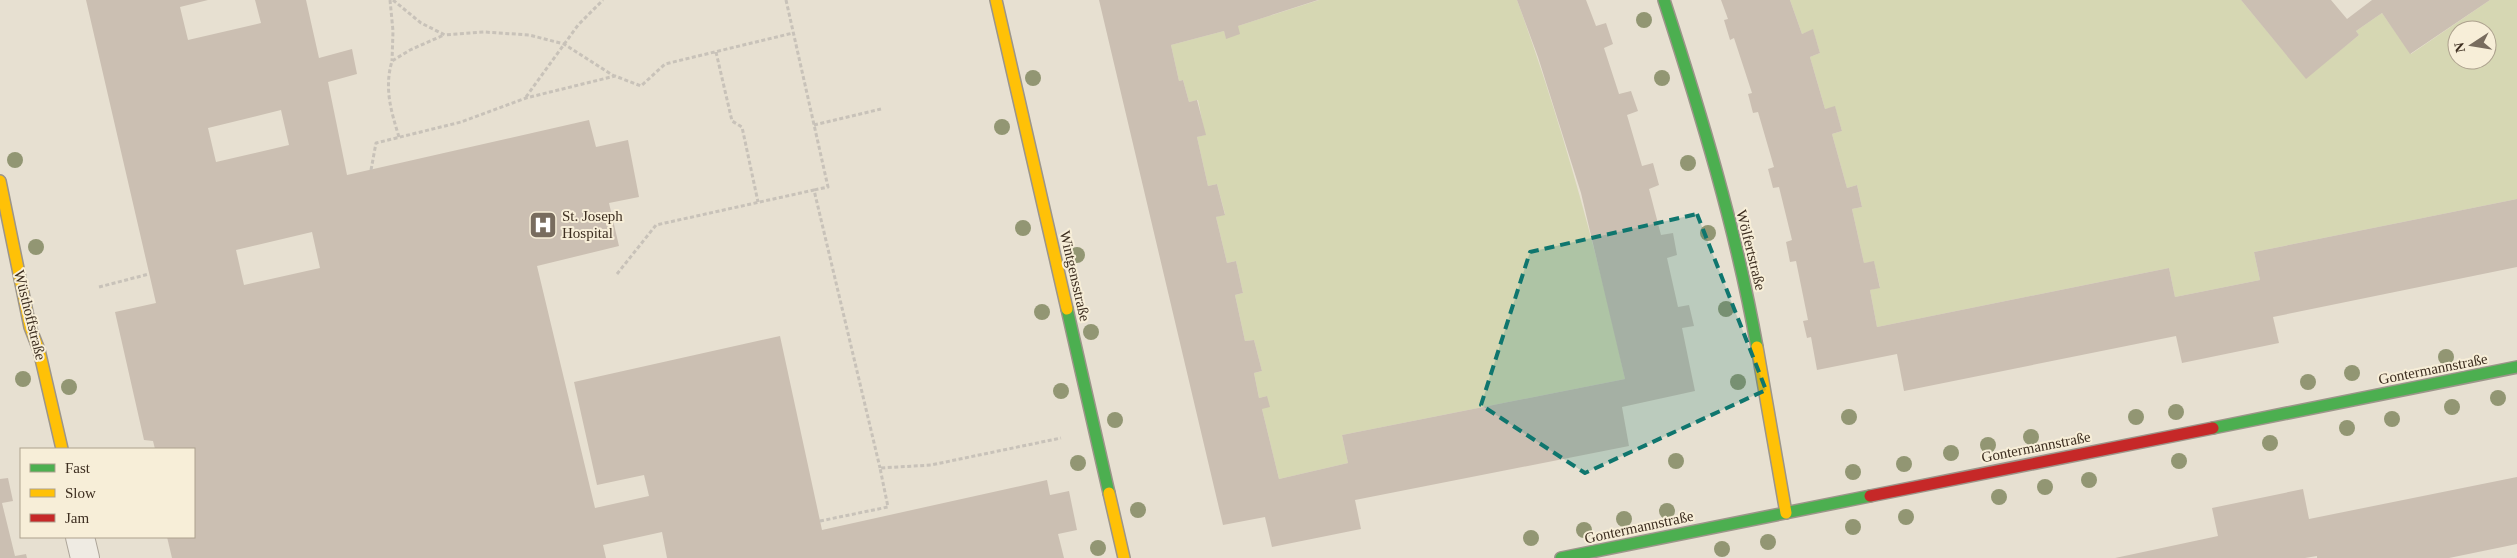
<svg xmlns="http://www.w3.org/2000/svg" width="2517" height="558" font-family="Georgia,serif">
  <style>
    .green { fill: #d6d7b3; fill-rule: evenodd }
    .building { fill: #cbbfb2; fill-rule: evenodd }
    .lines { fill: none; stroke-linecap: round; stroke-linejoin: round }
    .street-casing { stroke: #ada599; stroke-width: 30 }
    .fast-casing { stroke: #9c958a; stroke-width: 14 }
    .slow-casing { stroke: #9c958a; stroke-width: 14 }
    .jam-casing { stroke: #9c958a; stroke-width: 14 }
    .path { stroke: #c8c2b9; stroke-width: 3; stroke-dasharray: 4 2.5; stroke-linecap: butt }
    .street { stroke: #efebe3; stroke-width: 28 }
    .fast { stroke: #4caf50; stroke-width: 11 }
    .slow { stroke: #ffc107; stroke-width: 11 }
    .jam { stroke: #c62828; stroke-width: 11 }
    .tree { fill: #929673 }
    .marked { fill: #0f766e; fill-opacity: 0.2; stroke: #0f766e; stroke-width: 4; stroke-dasharray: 10 6; stroke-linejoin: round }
    .labels { text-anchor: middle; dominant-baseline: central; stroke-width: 4; stroke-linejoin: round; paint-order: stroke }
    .poi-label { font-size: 15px; fill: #3d2e20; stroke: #f7eed8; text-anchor: start }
    .street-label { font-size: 15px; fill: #3d2e20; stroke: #f7eed8 }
  </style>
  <rect width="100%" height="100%" fill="#e7e0d1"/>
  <!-- green -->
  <path class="green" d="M1319,0H1517C1562,124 1597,250 1625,379L1342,435L1348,463L1279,479L1262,409L1267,396L1259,398L1254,373L1262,371L1254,340L1245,341L1235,295L1243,293L1236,261L1227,263L1216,217L1225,214L1217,184L1208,186L1197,137L1205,135L1198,100L1189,102L1183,80L1179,81L1171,45L1224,31L1226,38L1238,26Z
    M1790,0H2241L2306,78L2359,35L2356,31L2382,13L2411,54L2490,0H2517V199L2254,252L2260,280L2175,297L2169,268L1877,327L1870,290L1880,287L1874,262L1864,263L1852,209L1862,207L1857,185L1847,188L1832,134L1842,131L1835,107L1825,109L1810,57L1820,53L1813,30L1802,34ZM2457,30H2487V60H2457Z"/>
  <!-- building -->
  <path class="building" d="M86,0H208L180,7L188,40L261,23L255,0H306L319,58L352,49L357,74L328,82L347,175L589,120L596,147L628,140L639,197L609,203L619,246L537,266L595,508L649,496L644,475L597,485L574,382L780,336L822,530L1047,480L1050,495L1069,491L1077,530L1058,534L1064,558H667L662,532L603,545L606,558H172L167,537H194V449H155L153,441L144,440L115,312L156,303ZM281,110L289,145L216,162L208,128ZM312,232L320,268L244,285L236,250Z
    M1099,0H1318L1238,26L1240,34L1226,39L1224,31L1171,45L1179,81L1183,80L1189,102L1197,100L1206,135L1197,137L1208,186L1217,184L1225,215L1216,217L1227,263L1236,261L1243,293L1235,295L1245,341L1254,340L1262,371L1254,373L1259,398L1267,396L1270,407L1262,409L1279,479L1348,463L1342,435L1625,379L1581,193L1538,57L1517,0H1586L1596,26L1606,23L1613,44L1604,48L1619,94L1631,91L1638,111L1627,115L1642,166L1653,163L1659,185L1649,189L1661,235L1673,233L1677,255L1667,258L1678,307L1689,305L1694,326L1682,328L1695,391L1622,407L1629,446L1355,500L1361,529L1272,547L1265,517L1223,525Z
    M1721,0H1790L1802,34L1813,29L1820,53L1810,57L1825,109L1835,106L1842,131L1832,134L1847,188L1857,185L1862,207L1852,209L1864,263L1874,261L1880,288L1870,290L1877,327L2169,268L2175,297L2260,280L2254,252L2517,199V267L2273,317L2279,343L2182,363L2176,336L1904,391L1897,354L1817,370L1811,337L1807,338L1803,321L1808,320L1796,261L1790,262L1786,242L1792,240L1779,187L1773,188L1768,169L1774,167L1758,112L1753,113L1748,94L1752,93L1734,38L1730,40L1724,20L1728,19Z
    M2241,0H2331L2347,19L2372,0H2490L2410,54L2382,13L2356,31L2359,35L2306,79Z
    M2517,477V544L2449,558H2317V556L2305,558H2115L2218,536L2212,508L2303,489L2309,519Z
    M8,478L13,501L2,503L15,556L26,554L27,558H0V479Z"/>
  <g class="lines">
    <!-- street casing -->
    <g class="street-casing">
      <path id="street" d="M80,537L85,558"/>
    </g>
    <!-- fast casing -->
    <g class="fast-casing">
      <path id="fast" d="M1664,0C1701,114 1736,229 1757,347
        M1067,309L1109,493
        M2213,428L2517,367
        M1561,558L1870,496"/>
    </g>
    <!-- slow casing -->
    <g class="slow-casing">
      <path id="slow" d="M996,0L1067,309
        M0,181L30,327L39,350L62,449
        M1757,347L1786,513
        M1109,493L1124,558"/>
    </g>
    <!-- jam casing -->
    <g class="jam-casing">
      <path id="jam" d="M1870,496L2213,428"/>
    </g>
    <!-- path -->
    <path class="path" d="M390,0L393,31L392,61
      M393,0L421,23L445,35L484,32L529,35L564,44L614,76
      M786,0L828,187L814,190
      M716,52L732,121L742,127L758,202
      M526,97L578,25L603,0
      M814,125L881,109
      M399,137C391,111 384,88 392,61L410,50L444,35
      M371,170L376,143L461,122L526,98L615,76L641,86L665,64L793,33
      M617,274L656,225L814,190L880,468
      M99,287L149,274
      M820,521L888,507L880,468L931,465L1061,438"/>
    <!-- street -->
    <use href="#street" class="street"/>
    <!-- fast -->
    <use href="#fast" class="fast"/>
    <!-- slow -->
    <use href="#slow" class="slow"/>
    <!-- jam -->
    <use href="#jam" class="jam"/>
  </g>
  <!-- trees -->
  <g class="tree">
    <circle cx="1644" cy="20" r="8"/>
    <circle cx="1033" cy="78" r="8"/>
    <circle cx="1662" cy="78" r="8"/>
    <circle cx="1002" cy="127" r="8"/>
    <circle cx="15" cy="160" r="8"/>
    <circle cx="1688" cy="163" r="8"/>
    <circle cx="1023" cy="228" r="8"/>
    <circle cx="1708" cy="233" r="8"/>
    <circle cx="36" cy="247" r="8"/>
    <circle cx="1077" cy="255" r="8"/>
    <circle cx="1726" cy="309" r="8"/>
    <circle cx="1042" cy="312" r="8"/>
    <circle cx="1091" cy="332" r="8"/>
    <circle cx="2446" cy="357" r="8"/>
    <circle cx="2352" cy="373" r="8"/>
    <circle cx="23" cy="379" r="8"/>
    <circle cx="1738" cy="382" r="8"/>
    <circle cx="2308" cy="382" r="8"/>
    <circle cx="69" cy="387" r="8"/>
    <circle cx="1061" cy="391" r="8"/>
    <circle cx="2498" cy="398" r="8"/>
    <circle cx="2452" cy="407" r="8"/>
    <circle cx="2176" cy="412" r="8"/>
    <circle cx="1849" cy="417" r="8"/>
    <circle cx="2136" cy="417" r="8"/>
    <circle cx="2392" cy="419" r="8"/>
    <circle cx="1115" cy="420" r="8"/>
    <circle cx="2347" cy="428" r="8"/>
    <circle cx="2031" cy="437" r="8"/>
    <circle cx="2270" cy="443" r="8"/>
    <circle cx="1988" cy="445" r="8"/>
    <circle cx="1951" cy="453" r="8"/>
    <circle cx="1676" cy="461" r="8"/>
    <circle cx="2179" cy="461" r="8"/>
    <circle cx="1078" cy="463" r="8"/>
    <circle cx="1904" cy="464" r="8"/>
    <circle cx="1853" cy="472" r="8"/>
    <circle cx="2089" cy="480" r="8"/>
    <circle cx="2045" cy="487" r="8"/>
    <circle cx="1999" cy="497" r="8"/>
    <circle cx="1138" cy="510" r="8"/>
    <circle cx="1667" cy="511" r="8"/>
    <circle cx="1906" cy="517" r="8"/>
    <circle cx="1624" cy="519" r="8"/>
    <circle cx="1853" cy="527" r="8"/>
    <circle cx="1584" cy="530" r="8"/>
    <circle cx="1531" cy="538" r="8"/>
    <circle cx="1768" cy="542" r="8"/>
    <circle cx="1098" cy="548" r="8"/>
    <circle cx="1722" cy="549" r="8"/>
  </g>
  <!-- marked area -->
  <path class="marked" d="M1697,214L1766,390L1585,473L1481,405L1530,252Z"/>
  <!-- icons -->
  <defs>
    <g id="hospital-square" transform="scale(1.4375)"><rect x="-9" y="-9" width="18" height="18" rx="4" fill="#786c5e" stroke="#f7eed8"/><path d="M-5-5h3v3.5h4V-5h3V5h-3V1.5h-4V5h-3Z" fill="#fff"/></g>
  </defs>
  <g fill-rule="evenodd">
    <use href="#hospital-square" x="543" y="225"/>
  </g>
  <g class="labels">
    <!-- poi labels -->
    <g class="poi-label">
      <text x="562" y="216">St. Joseph<tspan x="562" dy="17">Hospital</tspan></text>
    </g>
    <!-- street labels -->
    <g class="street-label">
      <text transform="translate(1751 250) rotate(76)">Wölfertstraße</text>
      <text transform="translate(1075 276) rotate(77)">Wintgensstraße</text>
      <text transform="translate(30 315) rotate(76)">Wüsthoffstraße</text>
      <text transform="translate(2433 369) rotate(-11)">Gontermannstraße</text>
      <text transform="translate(2036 447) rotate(-11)">Gontermannstraße</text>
      <text transform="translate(1639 527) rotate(-12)">Gontermannstraße</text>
    </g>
  </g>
  <!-- legend -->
  <rect x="20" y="448" width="175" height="90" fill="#f7eed8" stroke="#ada18e"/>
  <rect x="30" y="464" width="25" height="8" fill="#4caf50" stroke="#ada18e"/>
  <text x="65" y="473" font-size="15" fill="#3d2e20">Fast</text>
  <rect x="30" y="489" width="25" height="8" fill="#ffc107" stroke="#ada18e"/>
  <text x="65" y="498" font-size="15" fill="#3d2e20">Slow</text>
  <rect x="30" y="514" width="25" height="8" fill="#c62828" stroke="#ada18e"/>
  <text x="65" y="523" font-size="15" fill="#3d2e20">Jam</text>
  <!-- north arrow -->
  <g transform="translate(2472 45) rotate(258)"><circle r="24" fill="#f7eed8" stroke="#ada18e"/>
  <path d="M0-4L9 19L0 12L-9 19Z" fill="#786c5e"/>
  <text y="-8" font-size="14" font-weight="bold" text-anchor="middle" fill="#3d2e20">N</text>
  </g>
</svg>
